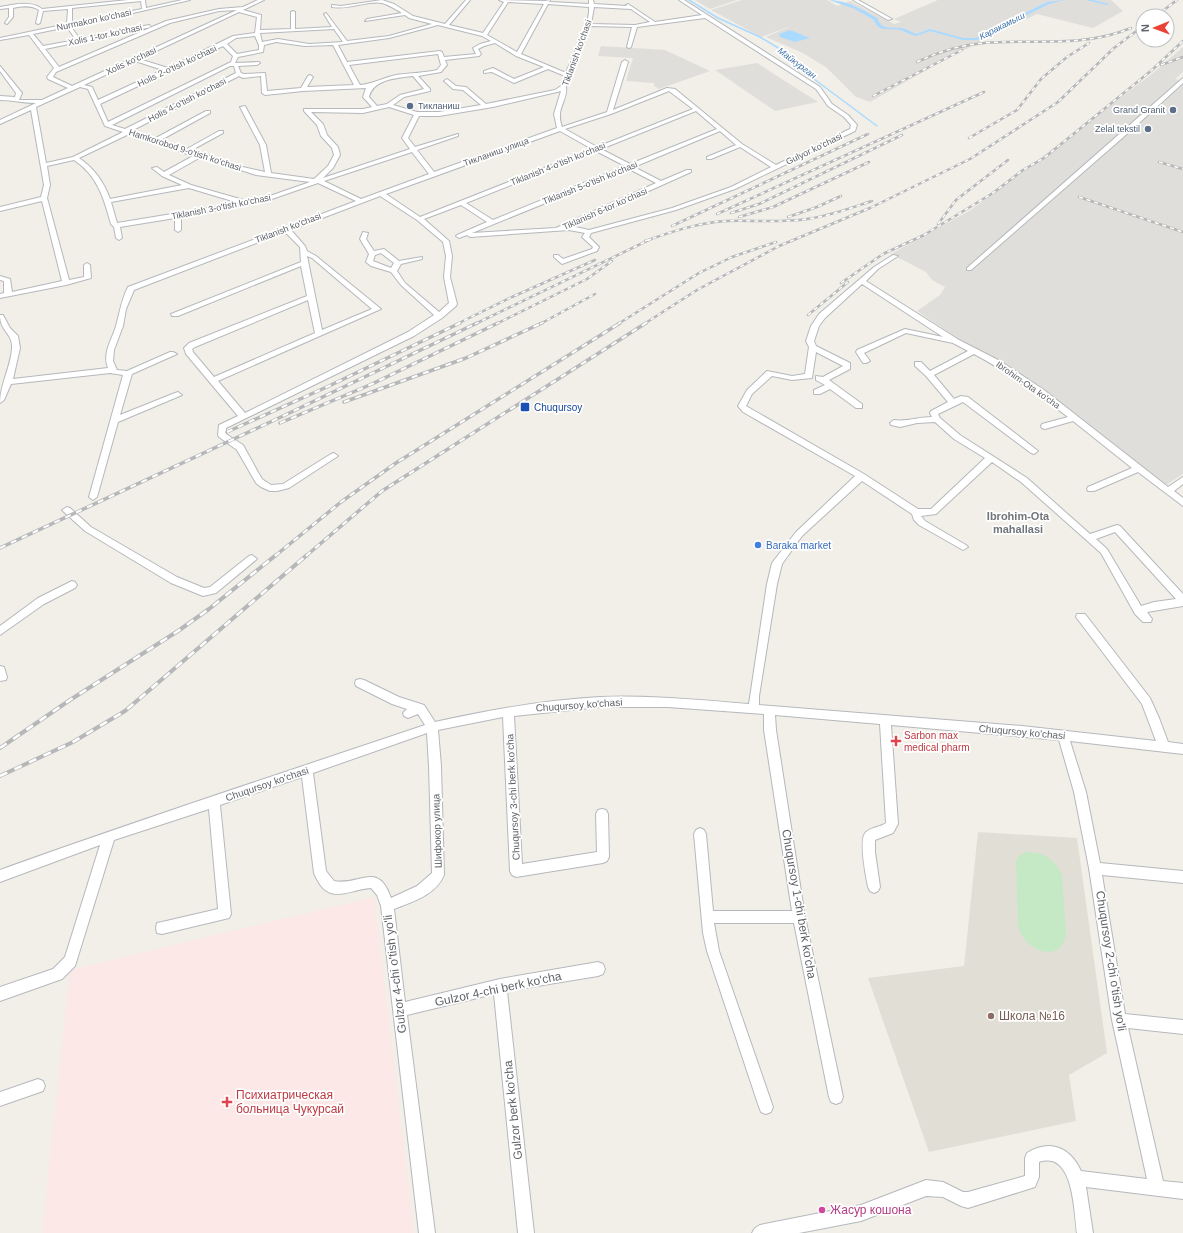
<svg xmlns="http://www.w3.org/2000/svg" width="1183" height="1233" font-family="Arial,sans-serif">
  <style>
    .industrial { fill: #e0deda }
    .education { fill: #e1ded6 }
    .medical { fill: #fce8e6 }
    .green { fill: #c5e8c5 }
    .water { fill: #aadaff }
    .lines { fill: none; stroke-linecap: round; stroke-linejoin: round }
    .stream { stroke: #aadaff; stroke-width: 1.5 }
    .canal { fill: #aadaff; fill-rule: evenodd }
    .minor-casing { stroke: #b5b8bc; stroke-width: 2 }
    .minor { fill: #fff; fill-rule: evenodd }
    .rail-far2-casing { stroke: #b6b7b8; stroke-width: 2.5 }
    .rail-far1-casing { stroke: #b6b7b8; stroke-width: 3.5 }
    .rail-casing { stroke: #b6b7b8; stroke-width: 4 }
    .rail-far2 { stroke: #fff; stroke-width: 1.5; stroke-dasharray: 4; stroke-linecap: butt }
    .rail-far1 { stroke: #fff; stroke-width: 2; stroke-dasharray: 6; stroke-linecap: butt }
    .rail { stroke: #fff; stroke-width: 2.5; stroke-dasharray: 8; stroke-linecap: butt }
    .service-dot { fill: #5c6f8a; stroke: #fff; stroke-width: 1.5 }
    .transit-dot { fill: #1a4fb4; stroke: #fff; stroke-width: 1.5 }
    .shop-dot { fill: #3f7fe0; stroke: #fff; stroke-width: 1.5 }
    .health-dot { fill: #e0444e; stroke: #fff; stroke-width: 1.5 }
    .education-dot { fill: #8d6e63; stroke: #fff; stroke-width: 1.5 }
    .hotel-dot { fill: #d1479c; stroke: #fff; stroke-width: 1.5 }
    .labels { text-anchor: middle; dominant-baseline: central; stroke-width: 3.5; stroke-linejoin: round; paint-order: stroke }
    .far-street-label { font-size: 9px; fill: #5f6368; stroke: #fff }
    .far-water-label { font-size: 9px; font-style: italic; fill: #4174aa; stroke: #fff }
    .far-service-label { font-size: 9px; fill: #4e5e75; stroke: #fff; text-anchor: end }
    .transit-label { font-size: 10px; fill: #164399; stroke: #fff; text-anchor: start }
    .shop-label { font-size: 10px; fill: #366cbe; stroke: #fff; text-anchor: start }
    .street-label { font-size: 10px; fill: #5f6368; stroke: #fff }
    .health-label { font-size: 10px; fill: #be3a42; stroke: #fff; text-anchor: start }
    .neighbourhood-label { font-size: 11px; font-weight: bold; fill: #70757a; stroke: #fff }
    .near-street-label { font-size: 12px; fill: #5f6368; stroke: #fff }
    .near-education-label { font-size: 12px; fill: #785e54; stroke: #fff; text-anchor: start }
    .near-health-label { font-size: 12px; fill: #be3a42; stroke: #fff; text-anchor: start }
    .near-hotel-label { font-size: 12px; fill: #b23c85; stroke: #fff; text-anchor: start }
  </style>
  <rect width="100%" height="100%" fill="#f1efe8"/>
  <!-- industrial -->
  <path class="industrial" d="M695,0H737L710,9Z
    M742,0H827L837,6L850,1L894,24L901,22L894,19L938,0H1111L1123,11L1093,28L1037,14L946,59L870,102L856,97L827,68L803,53L766,37L793,25L761,37L711,10Z
    M601,46L665,50L710,71L659,89L654,86V83L626,81L633,58L598,56Z
    M1183,47V72L1175,79L1183,81V474L1166,485L1078,419L917,311L940,295L945,287L932,280L926,272L891,254L971,210L1152,74Z
    M757,63L766,69L818,102L775,111L715,70Z"/>
  <!-- education -->
  <path class="education" d="M978,832L1077,838L1107,1053L1069,1075L1076,1121L929,1152L868,978L964,966Z"/>
  <!-- medical -->
  <path class="medical" d="M374,897L414,1233H42L70,970Z"/>
  <!-- green -->
  <path class="green" d="M1027,852C1044,852 1056,860 1062,876L1066,933C1064,957 1041,956 1027,942C1022,937 1020,931 1018,925L1016,861L1020,855Z"/>
  <!-- water -->
  <path class="water" d="M790,30L810,38L795,42L780,37L779,34Z"/>
  <g class="lines">
    <!-- stream -->
    <path class="stream" d="M689,0L718,18L760,37L780,49L798,62L814,79L877,126"/>
    <!-- canal -->
    <path class="canal" d="M829,0C846,0 863,10 877,18C881,30 890,27 900,28C905,28 911,32 916,34L930,29L963,38H976L1047,2L1065,0L1049,4L977,40H963L930,31L916,36C911,35 906,32 901,30C891,28 878,33 874,20L855,9Z
      M1086,0H1093L1109,4L1107,5Z"/>
    <!-- minor casing -->
    <g class="minor-casing">
      <path id="minor" d="M128,0H145L146,8L182,0H190L71,27L80,39L149,25L151,27L45,49L59,67L166,21L219,9L243,7L258,0H264L243,10L261,15L260,30L291,29V12L293,11L295,12V29L332,27L324,14L326,13L347,41L389,36L432,24L409,18L405,15L365,21L367,19L402,13C395,9 389,5 382,3C369,0 349,10 332,7V5L341,6L382,0L394,4L413,16L445,24L466,0H470L449,25L483,33L504,2L499,0L545,1L550,0L549,2L589,4V0H593L594,4L627,6L626,5L628,4L655,22L702,15L679,0H684L820,87L832,104L848,115L857,125L855,131L735,189L676,210L591,233L589,237L599,247L597,251L562,264L554,257V255H558L563,259L592,249L593,247L582,237L585,233L569,230L470,237L467,235L459,238L456,236L457,235L487,222L461,205L424,219L449,241L452,256L450,277L457,304L456,306L442,318L414,336L226,428V434L243,445L259,474L262,479L271,485L283,484L331,454L334,453L338,456L289,488L277,491H270L261,487L256,483L237,450L219,437L218,435L219,425L238,416L186,354L184,348L189,343L307,296L301,266L178,316H172L171,314L301,262L300,247L285,232L134,290L126,309L123,326L114,350L113,361L117,370L127,371L170,352H173L177,354L132,374L120,415L175,393L178,392L182,395L118,422L97,497L93,500L89,497L123,375L110,373L11,384L4,400L0,403C0,384 11,367 12,348C13,333 0,332 0,315H3L10,328L18,336L20,348L13,379L108,368C102,353 112,340 116,326C120,312 121,301 128,287L356,201L318,183L269,200L181,217V230L178,232L175,230V218L120,227L122,238L119,240L116,238L114,227L111,224C104,198 97,175 74,160L47,166L50,185L47,198L69,280L84,277V265L87,263L90,265L91,278L66,285L0,298V294L4,293V281L0,280V276L10,279L12,292L62,281L42,201L0,211V207L41,197L44,185L31,110L0,124V120L36,103C22,103 13,100 0,100V96L15,97L16,93L0,71V66L22,93L19,100H42L68,88L48,79L47,77L54,68L29,35L0,40V38L67,24L68,9L43,11L40,23L38,24L36,23L39,10C31,5 22,6 13,8V17L7,24L5,23L9,17V8L0,9V7C13,5 30,0 42,9ZM141,1L142,9L72,23V8ZM508,2L544,4L517,52L487,35ZM548,4L589,7C591,22 572,57 566,73L521,54ZM594,7L631,9L650,22L635,25L591,24ZM237,10L72,86L53,77L56,72L170,23L219,11ZM239,12L257,17L255,33L233,36L168,68L139,59ZM705,18L816,89L828,106L844,117L851,125L850,129L776,165L742,144L675,89L667,88L613,110L628,62L625,60L622,62L607,112L562,127C555,108 568,101 566,87L590,26L632,27L627,47L629,48L631,47L637,27ZM438,25L482,36L491,41L480,44L473,48L476,54L444,57L442,52L440,51L347,62L338,45L389,38ZM67,27L76,40L43,46L33,34ZM334,29L343,42L309,44L278,39L262,42L260,33ZM255,36L259,45V50L237,54L227,44L236,38ZM276,42L305,46L333,45L354,85L307,87L313,77L310,75L308,76L301,88L267,91L265,73L244,74L241,73L238,66L257,65L260,63L259,62L235,63L238,57L263,52L264,45ZM495,43L516,56L544,67L514,79L493,68L484,71V73L492,72L514,83L548,69L565,76L561,86L555,90L486,104L466,87L456,86L447,79L444,81L453,89L463,90L481,105L439,112H417L393,105L404,97L430,91V89L418,76L441,72L447,65L445,60L479,56L481,54L478,49L484,46ZM223,46L233,56L231,62L108,122L100,104ZM438,54L441,65L437,70C424,73 410,73 396,75C383,78 372,84 360,85L349,65ZM135,61L163,70L98,100L92,87L84,85ZM230,66H234L236,73L125,129L112,125ZM239,76L243,78L261,76L262,93L265,95L303,91L366,88L363,97L372,107L363,109H304V111L317,125L321,136L332,148L334,155L328,166L314,179L271,173L266,145L245,106L240,107L260,145L265,172L234,165L210,156L190,151L223,133V131H219L185,150L159,141L210,113V111H206L154,139L131,131ZM413,76L424,89L400,95L387,104L377,106L369,97C373,79 397,78 413,76ZM80,87L88,89L105,126L123,132L73,157L46,163L36,107ZM561,91L554,114L557,128L434,172L417,150L458,136V134L415,147L408,138L419,116H439L493,107ZM669,91L693,109L597,147L565,129L611,114ZM389,107L414,115L402,138L410,149L323,178L333,168L340,155L338,147L327,135L323,124L311,112L363,113ZM696,111L717,129L630,164L601,149ZM560,131L592,149L420,217L386,194ZM720,131L736,145L707,157V159H711L740,147L771,167L731,187L672,208L589,230L571,226L691,172V170H687L661,181L634,167ZM129,134L193,156L164,172L157,167L152,168L162,176L182,185L110,199C104,182 94,168 79,158ZM596,151L625,166L493,220L466,203ZM412,152L429,174L361,199L324,181ZM199,158L207,159L256,175L310,182L267,197L247,201L191,185L169,175ZM629,169L656,183L556,228L472,233ZM189,188L239,203L117,223L111,202ZM380,196L417,220L443,242L446,256L444,277L449,303L439,312L405,283L397,271L401,264L422,259V257L399,261L384,249L374,251L366,239L368,233L363,232L360,239L369,254L366,262L371,266L391,272L401,285L434,315L408,332L245,413L218,381L381,309L316,256L307,251L305,246L291,230ZM381,253L394,263L391,268L373,261L375,255ZM307,256L312,258L372,309L322,330ZM308,300L315,333L214,377L193,352L192,349L195,347Z
        M853,0H858L892,19L888,20Z
        M1183,78V83L1128,133L971,270H967V268Z
        M893,255L898,256L878,269L866,281L959,340L1000,361L1044,390L1168,487L1183,477V484L1174,491L1183,498V506L1138,472L1094,491H1088L1087,489L1088,487L1132,468L1073,421L1045,429L1042,428L1041,426L1042,424L1068,417C1038,394 1008,372 974,354L934,375L954,399L961,396L968,397L1038,451L1034,454L1031,453L963,402L938,414L940,418L960,435L1027,478L1090,534L1117,525L1120,526L1183,594V606L1147,612L1152,619L1151,622H1143L1135,614L1101,553L1021,482L992,462L936,514L921,516L925,521L966,545L968,547L963,550L919,525L914,520L912,514L862,481L802,536L782,564L777,584L759,696V705L1022,726L1156,741L1142,704L1076,617L1077,614H1085L1150,698L1159,718L1168,742L1183,744V754L1070,741L1086,792L1100,863L1183,871V883L1102,875L1125,1014L1183,1020V1034L1128,1028L1163,1181L1183,1183V1199L1086,1187L1093,1233H1077C1074,1212 1074,1150 1039,1162V1177L1035,1187L968,1208L961,1206L943,1197L926,1196L861,1221L799,1233H752L755,1228L760,1225L861,1205L926,1180L943,1182L963,1192H968L1025,1176V1158L1027,1153C1050,1139 1070,1147 1081,1171L1147,1179L1112,1020L1089,868L1074,792L1059,740L891,725L898,824L893,833L875,840V852L880,887L878,891L874,893L870,891L868,887C866,876 858,839 866,832C872,827 881,827 886,823L880,724L775,715L776,730L805,917L843,1097L841,1102L836,1104L831,1102L829,1097L794,923H714L719,951L773,1107L771,1112L766,1114L761,1112L759,1107L707,951L703,933L694,834L696,830L700,828L704,830L706,834L713,911H792L764,730V714L668,707H600L514,716L522,864L597,852L596,814L598,810L602,809L606,810L608,814L609,857L607,861L603,863L516,877L512,875L510,871L503,717L438,730L441,766L444,875C436,895 412,902 394,909L405,1002L500,979L598,962L603,964L605,969L603,974L598,976L507,991L534,1233H518L494,994L407,1015L435,1233H419L381,906L377,895L371,888C346,890 328,907 314,873L302,777L220,805L231,914L229,918L162,934L157,933L156,928L157,923L162,922L218,909L209,809L114,840L75,966L62,979L0,1001V987L53,969L65,957L100,845L0,882V870C141,819 283,773 425,725L418,714L408,718L404,716L403,713L407,709L392,704L356,686L355,683L356,680L360,679L364,680L399,697L424,705L435,722C489,710 544,700 600,697C650,695 699,700 749,704L767,584L772,563L796,532L855,476L743,412L738,406L747,390L767,371L792,376L805,374L809,347L806,341L811,326L819,314L874,267ZM862,284L943,337L905,329L857,350L856,352L863,363H866L870,361L864,353L906,333L953,343L968,351L930,371L921,362H915V366L926,376L948,402L931,411L930,413L932,417C919,417 906,422 894,420L890,423L891,425L900,427L917,423L935,422L954,439L985,458L931,509H918L864,474L746,406L752,394L772,376L792,380L812,378L816,352L843,366L823,377L816,376V380L825,385L814,390V394H820L830,389L856,408H862V404L829,380L850,369V363L816,346L814,341L819,326L825,318ZM1115,532L1176,599L1154,602L1141,606L1107,549L1096,539ZM427,733L429,766L432,873L417,886L391,898C378,860 360,886 334,881L326,871L313,773Z
        M67,507L70,508L91,527L177,577L204,588L210,587L249,556L252,555L257,559L216,593L203,596L171,583L85,531L64,512L62,510Z
        M72,581L75,582L77,585L75,588L44,604L0,635V626L38,598Z
        M0,666L4,667L7,677L6,680L0,681Z
        M38,1079L43,1081L45,1086L43,1091L0,1106V1092Z"/>
    </g>
    <!-- minor -->
    <use href="#minor" class="minor"/>
    <!-- rail-far2 casing -->
    <g class="rail-far2-casing">
      <path id="rail-far2" d="M1156,16L1177,0
        M917,62C938,52 960,45 984,43C1034,39 1083,48 1131,28
        M1161,65L1183,57
        M873,96L962,50
        M969,138L1017,110L1041,79L1067,57L1089,43
        M1159,162L1183,169
        M1079,197L1183,232
        M731,213L759,204L902,135
        M717,214L984,92
        M739,217L773,207L869,162
        M788,217L817,207L841,196
        M938,224L956,200L1008,160
        M672,226L868,134
        M645,241C671,232 697,223 725,221C752,220 780,223 807,219C830,216 851,208 872,201
        M841,283L883,254L924,235L993,193L1023,170L1044,158L1152,70L1183,41
        M808,315L848,282
        M457,324L512,297L595,260
        M475,324L651,239
        M496,324L587,279L612,261
        M540,324L595,294
        M618,324L699,273L732,257L776,242
        M644,324L697,290L779,246L870,208L970,159L1058,102L1114,48L1143,26"/>
    </g>
    <!-- rail-far1 casing -->
    <g class="rail-far1-casing">
      <path id="rail-far1" d="M344,402L466,358L542,323
        M280,423L372,384L498,323
        M227,432L329,386L460,323
        M0,548L281,417L477,323
        M275,556L341,502L396,463L620,323
        M306,556L382,491L646,323"/>
    </g>
    <!-- rail casing -->
    <g class="rail-casing">
      <path id="rail" d="M0,748L70,700L178,631L209,609L276,555
        M0,776L73,742L125,711L307,555"/>
    </g>
    <!-- rail-far2 -->
    <use href="#rail-far2" class="rail-far2"/>
    <!-- rail-far1 -->
    <use href="#rail-far1" class="rail-far1"/>
    <!-- rail -->
    <use href="#rail" class="rail"/>
  </g>
  <!-- markers -->
  <g class="service-dot">
    <circle cx="410" cy="106" r="4"/>
    <circle cx="1173" cy="110" r="4"/>
    <circle cx="1148" cy="129" r="4"/>
  </g>
  <rect class="transit-dot" x="520" y="402" width="10" height="10" rx="2"/>
  <circle class="shop-dot" cx="758" cy="545" r="4"/>
  <g class="health-dot">
    <path d="M894 735h4v4h4v4h-4v4h-4v-4h-4v-4h4z"/>
    <path d="M225 1096h4v4h4v4h-4v4h-4v-4h-4v-4h4z"/>
  </g>
  <circle class="education-dot" cx="991" cy="1016" r="4"/>
  <circle class="hotel-dot" cx="822" cy="1210" r="4"/>
  <g class="labels">
    <!-- far-street labels -->
    <g class="far-street-label">
      <text transform="translate(94 20) rotate(-12)">Nurmakon ko'chasi</text>
      <text transform="translate(105 35) rotate(-12)">Xolis 1-tor ko'chasi</text>
      <text transform="translate(577 53) rotate(-70)">Tiklanish ko'chasi</text>
      <text transform="translate(131 61) rotate(-25)">Xolis ko'chasi</text>
      <text transform="translate(177 66) rotate(-25)">Holis 2-o'tish ko'chasi</text>
      <text transform="translate(187 100) rotate(-27)">Holis 4-o'tish ko'chasi</text>
      <text transform="translate(814 149) rotate(-26)">Gulyor ko'chasi</text>
      <text transform="translate(185 150) rotate(18)">Hamkorobod 9-o'tish ko'chasi</text>
      <text transform="translate(496 152) rotate(-20)">Тикланиш улица</text>
      <text transform="translate(558 164) rotate(-22)">Tiklanish 4-o'tish ko‘chasi</text>
      <text transform="translate(590 183) rotate(-22)">Tiklanish 5-o'tish ko‘chasi</text>
      <text transform="translate(221 207) rotate(-11)">Tiklanish 3-o'tish ko'chasi</text>
      <text transform="translate(605 209) rotate(-24)">Tiklanish 6-tor ko‘chasi</text>
      <text transform="translate(288 228) rotate(-21)">Tiklanish ko'chasi</text>
      <text transform="translate(1028 385) rotate(35)">Ibrohim-Ota ko'cha</text>
    </g>
    <!-- far-water labels -->
    <g class="far-water-label">
      <text transform="translate(1002 26) rotate(-27)">Каракамыш</text>
      <text transform="translate(797 63) rotate(37)">Майкурган</text>
    </g>
    <!-- far-service labels -->
    <g class="far-service-label">
      <text x="418" y="106" text-anchor="start">Тикланиш</text>
      <text x="1165" y="110">Grand Granit</text>
      <text x="1140" y="129">Zelal tekstil</text>
    </g>
    <!-- transit labels -->
    <g class="transit-label">
      <text x="534" y="407">Chuqursoy</text>
    </g>
    <!-- shop labels -->
    <g class="shop-label">
      <text x="766" y="545">Baraka market</text>
    </g>
    <!-- street labels -->
    <g class="street-label">
      <text transform="translate(579 705) rotate(-4)">Chuqursoy ko'chasi</text>
      <text transform="translate(1022 732) rotate(5)">Chuqursoy ko'chasi</text>
      <text transform="translate(267 784) rotate(-19)">Chuqursoy ko'chasi</text>
      <text transform="translate(513 797) rotate(-93)">Chuqursoy 3-chi berk ko'cha</text>
      <text transform="translate(437 831) rotate(-92)">Шифокор улица</text>
    </g>
    <!-- health labels -->
    <g class="health-label">
      <text x="904" y="735">Sarbon max<tspan x="904" dy="12">medical pharm</tspan></text>
    </g>
    <!-- neighbourhood labels -->
    <g class="neighbourhood-label">
      <text x="1018" y="516">Ibrohim-Ota<tspan x="1018" dy="13">mahallasi</tspan></text>
    </g>
    <!-- near-street labels -->
    <g class="near-street-label">
      <text transform="translate(799 904) rotate(80)">Chuqursoy 1-chi berk ko'cha</text>
      <text transform="translate(1111 961) rotate(81)">Chuqursoy 2-chi o'tish yo'li</text>
      <text transform="translate(395 974) rotate(-97)">Gulzor 4-chi o'tish yo'li</text>
      <text transform="translate(498 989) rotate(-12)">Gulzor 4-chi berk ko'cha</text>
      <text transform="translate(513 1110) rotate(-96)">Gulzor berk ko'cha</text>
    </g>
    <!-- near-education labels -->
    <g class="near-education-label">
      <text x="999" y="1016">Школа №16</text>
    </g>
    <!-- near-health labels -->
    <g class="near-health-label">
      <text x="236" y="1095">Психиатрическая<tspan x="236" dy="14">больница Чукурсай</tspan></text>
    </g>
    <!-- near-hotel labels -->
    <g class="near-hotel-label">
      <text x="830" y="1210">Жасур кошона</text>
    </g>
  </g>
  <!-- north arrow -->
  <g transform="translate(1155 28) rotate(269)"><circle r="19" fill="#ffffff" stroke="#bfc1c3"/>
  <path d="M0-3L7 15L0 10L-7 15Z" fill="#ea4335"/>
  <text y="-6" font-size="11" font-weight="bold" text-anchor="middle" fill="#5f6368">N</text>
  </g>
</svg>
